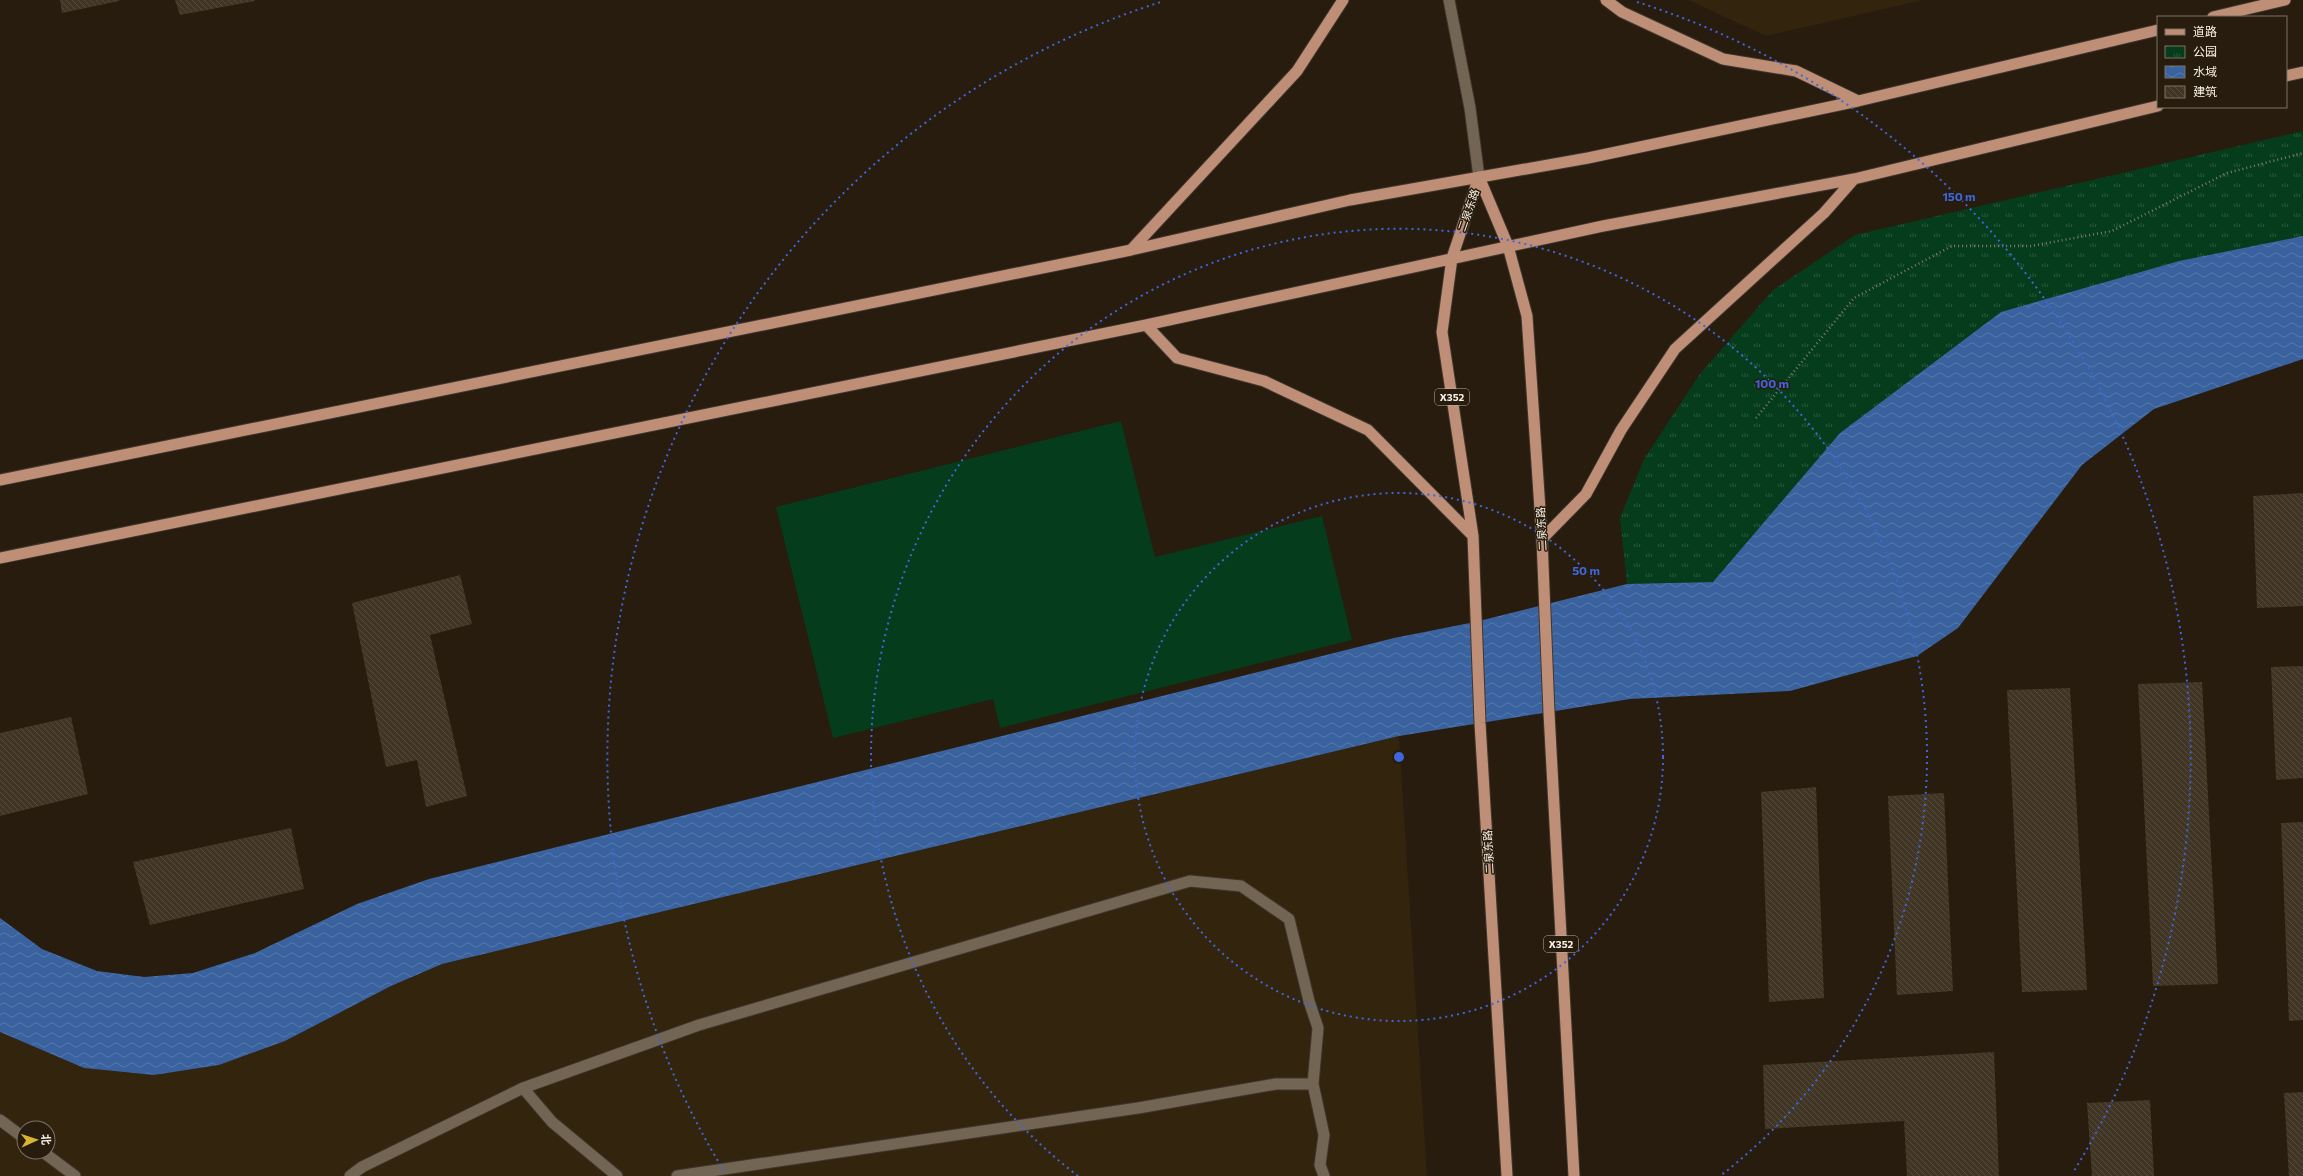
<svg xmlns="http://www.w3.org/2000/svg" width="2303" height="1176" font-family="Commissioner,'Noto Sans SC',sans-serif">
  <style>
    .built { fill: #33240e; fill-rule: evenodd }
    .grass { fill: #053c1b }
    .park { fill: url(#park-tufts) }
    .water { fill: url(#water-waves) }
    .building { fill: url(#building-back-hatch) }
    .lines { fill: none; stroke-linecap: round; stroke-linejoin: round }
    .service-casing { stroke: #3f362e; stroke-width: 13 }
    .secondary-casing { stroke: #3f362e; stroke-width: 13 }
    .primary-casing { stroke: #3f362e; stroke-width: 13 }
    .path { stroke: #837a6d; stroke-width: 2.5; stroke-dasharray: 1 3; stroke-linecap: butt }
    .service { stroke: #726554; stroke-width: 11 }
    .secondary { stroke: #726554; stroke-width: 11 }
    .primary { stroke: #be8e76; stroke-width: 11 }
    .ring { fill: none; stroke: #3e67da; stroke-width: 2; stroke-dasharray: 2 4 }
    .labels { text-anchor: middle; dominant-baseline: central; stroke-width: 3; stroke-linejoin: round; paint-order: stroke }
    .shield { fill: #271c0d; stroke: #bab2a6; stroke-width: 1 }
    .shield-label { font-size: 10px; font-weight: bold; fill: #f9f2e8 }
    .street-label { font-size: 11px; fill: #f9f2e8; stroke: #271c0d }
    .centre { fill: #3e67da; stroke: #271c0d; stroke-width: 2 }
    .ring-label { font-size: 12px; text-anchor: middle; font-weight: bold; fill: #3e67da; stroke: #271c0d; stroke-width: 3; stroke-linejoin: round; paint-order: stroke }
  </style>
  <defs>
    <pattern id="park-tufts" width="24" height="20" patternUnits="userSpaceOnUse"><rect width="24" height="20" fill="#053c1b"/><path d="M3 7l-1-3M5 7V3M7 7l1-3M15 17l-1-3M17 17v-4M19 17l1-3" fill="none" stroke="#2a593c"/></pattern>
    <pattern id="water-waves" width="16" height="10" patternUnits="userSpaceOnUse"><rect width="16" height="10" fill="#39629f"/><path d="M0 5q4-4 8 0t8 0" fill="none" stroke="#5679ac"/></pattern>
    <pattern id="building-back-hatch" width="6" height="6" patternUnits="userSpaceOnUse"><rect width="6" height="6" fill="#413625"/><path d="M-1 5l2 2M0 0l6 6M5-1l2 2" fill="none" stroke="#544a3a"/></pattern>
  </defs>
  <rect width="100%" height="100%" fill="#271c0d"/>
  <!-- built -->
  <path class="built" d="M1688,0H1923L1766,36Z
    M1399,736L1427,1176H0V1032L84,1068L154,1075L219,1065L285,1041L391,986L442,964ZM24,1128H48V1152H24Z"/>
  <!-- grass -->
  <path class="grass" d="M1121,421L1155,557L1322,516L1352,640L1000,728L993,699L833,738L776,507Z"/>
  <!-- park -->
  <path class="park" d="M2303,131V236L2179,261L2001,312L1840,433L1713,582L1627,584L1620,518L1644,459L1700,374L1773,290L1855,235Z"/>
  <!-- water -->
  <path class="water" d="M2303,236V359L2154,409L2082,465L1958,628L1917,656L1790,691L1630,699L1399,736L442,964L391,986L285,1041L219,1065L154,1075L84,1068L0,1032V918L42,949L97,971L144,977L193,973L255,953L357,904L429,879L1394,638L1475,622L1627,584L1713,582L1840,433L2001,312L2179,261Z"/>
  <!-- building -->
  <path class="building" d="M60,0H119V1L62,13Z
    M175,0H255V1L180,15Z
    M2303,493V606L2257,608L2253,496Z
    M460,575L472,624L430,635L467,796L426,807L417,760L386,767L352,603Z
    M2303,666V778L2276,780L2271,667Z
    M2202,682L2218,984L2153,986L2138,684Z
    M2070,688L2087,990L2022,992L2007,690Z
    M71,717L88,794L0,816V733Z
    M1816,787L1824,998L1769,1002L1761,792Z
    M1944,793L1953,991L1897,995L1888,796Z
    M2303,822V1020L2289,1021L2281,823Z
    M291,828L304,889L150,925L133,862Z
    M1994,1052L1999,1176H1907L1904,1121L1765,1129L1763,1065Z
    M2303,1092V1176H2289L2284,1093Z
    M2150,1100L2154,1176H2092L2087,1103Z"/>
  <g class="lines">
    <!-- service casing -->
    <g class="service-casing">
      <path id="service" d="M523,1088L552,1122L617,1176
        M0,1120L24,1138
        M43,1152L75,1176
        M350,1176L362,1167L523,1088L699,1025L1190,881L1241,886L1289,919L1309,1001L1318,1028L1313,1084L1324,1135L1320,1165L1324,1176
        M677,1176L1138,1108L1276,1084H1313"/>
    </g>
    <!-- secondary casing -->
    <g class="secondary-casing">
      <path id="secondary" d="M1449,0L1470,108L1479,177"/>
    </g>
    <!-- primary casing -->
    <g class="primary-casing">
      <path id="primary" d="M1606,0L1622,12L1723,59L1796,71L1858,101
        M2213,17L2285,0
        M2286,76L2303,72
        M1479,177L1508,246L1527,316L1542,539L1549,713L1574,1176
        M1479,177L1452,258L1442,332L1473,536L1480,723L1507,1176
        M1131,250L1297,71L1343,0
        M1146,325L1177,358L1264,381L1368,430L1473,536
        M0,480L1131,250L1350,200L1588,158L1858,101L2158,30
        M1542,539L1586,494L1621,430L1675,349L1824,213L1854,179
        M0,558L1146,325L1603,226L1854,179L2158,106"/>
    </g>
    <!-- path -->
    <path class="path" d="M1756,418L1854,298L1952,246H2031L2112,231L2227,173L2303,153"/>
    <!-- service -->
    <use href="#service" class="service"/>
    <!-- secondary -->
    <use href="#secondary" class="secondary"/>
    <!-- primary -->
    <use href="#primary" class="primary"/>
  </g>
  <!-- distance rings -->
  <g class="ring">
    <circle cx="1399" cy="757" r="264"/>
    <path d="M1078 1176A528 528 0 1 1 1720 1176"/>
    <path d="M724 1171A792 792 0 0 1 1161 2M1637 2A792 792 0 0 1 2074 1171"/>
  </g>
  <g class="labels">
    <!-- shield labels -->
    <g class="shield">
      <rect x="1435" y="389" width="34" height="16" rx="3"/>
      <rect x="1544" y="936" width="34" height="16" rx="3"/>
    </g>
    <g class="shield-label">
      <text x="1452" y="397">X352</text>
      <text x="1561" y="944">X352</text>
    </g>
    <!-- street labels -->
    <g class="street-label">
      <text transform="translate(1468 210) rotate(-71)">二泉东路</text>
      <text transform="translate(1541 529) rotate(-93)">二泉东路</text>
      <text transform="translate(1488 852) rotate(-93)">二泉东路</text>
    </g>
  </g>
  <circle cx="1399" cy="757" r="6" class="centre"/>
  <g class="ring-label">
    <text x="1959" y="201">150 m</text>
    <text x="1772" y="388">100 m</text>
    <text x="1586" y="575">50 m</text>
  </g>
  <!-- legend -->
  <rect x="2157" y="16" width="130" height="92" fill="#271c0d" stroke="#7b7265"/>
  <rect x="2165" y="29" width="20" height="6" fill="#be8e76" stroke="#7b7265"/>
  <text x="2193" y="36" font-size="12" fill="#f9f2e8">道路</text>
  <rect x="2165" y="46" width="20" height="12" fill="url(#park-tufts)" stroke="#7b7265"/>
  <text x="2193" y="56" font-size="12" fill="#f9f2e8">公园</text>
  <rect x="2165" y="66" width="20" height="12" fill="url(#water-waves)" stroke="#7b7265"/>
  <text x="2193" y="76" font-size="12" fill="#f9f2e8">水域</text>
  <rect x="2165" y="86" width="20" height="12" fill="url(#building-back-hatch)" stroke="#7b7265"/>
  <text x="2193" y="96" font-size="12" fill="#f9f2e8">建筑</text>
  <!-- north arrow -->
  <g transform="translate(36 1140) rotate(87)"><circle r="19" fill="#271c0d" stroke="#7b7265"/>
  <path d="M0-3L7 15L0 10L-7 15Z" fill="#d9b334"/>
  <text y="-6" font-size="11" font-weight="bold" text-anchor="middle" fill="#f9f2e8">北</text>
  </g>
</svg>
